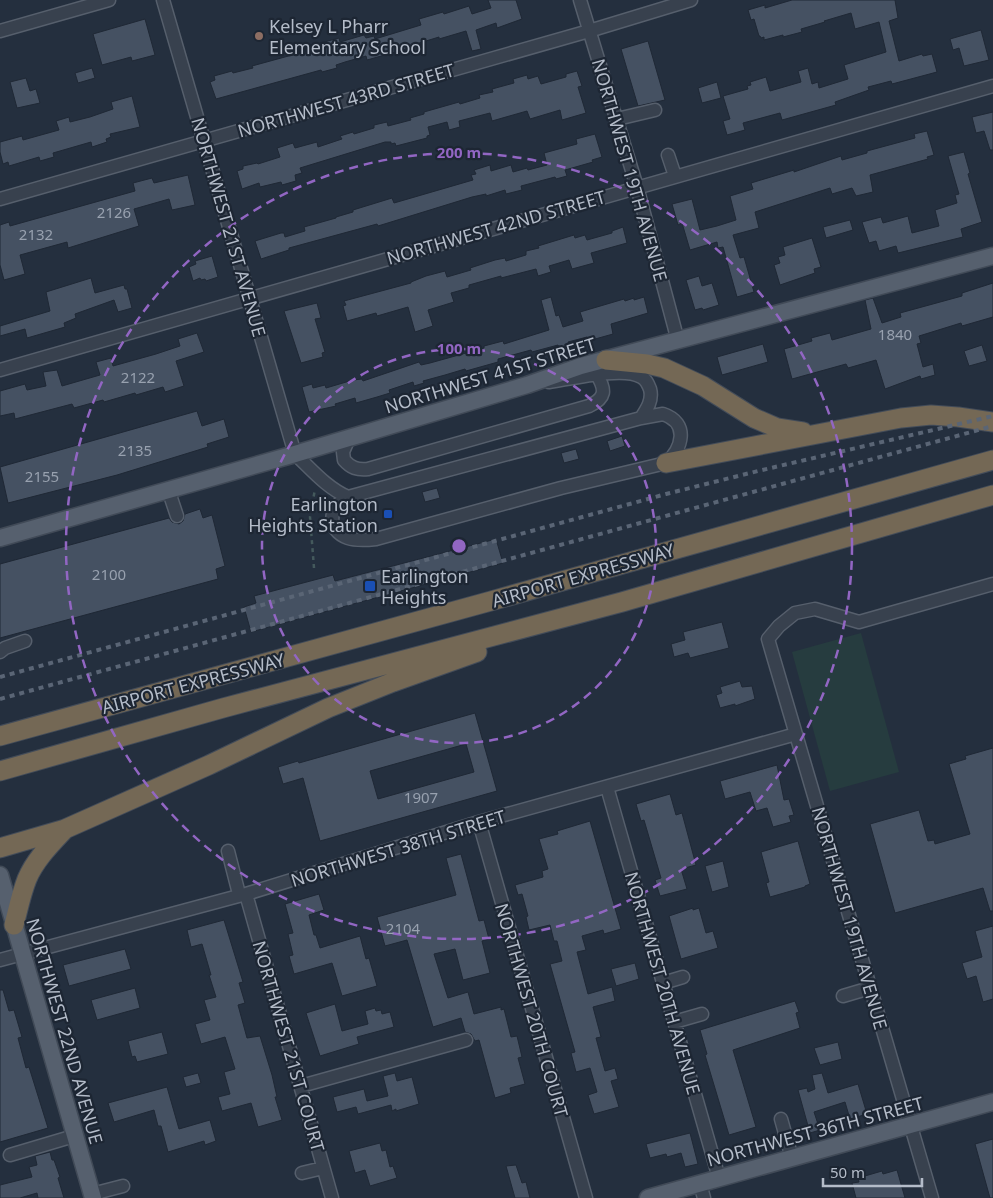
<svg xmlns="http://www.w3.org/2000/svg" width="993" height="1198" font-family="'Noto Sans',sans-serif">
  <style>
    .green { fill: #263c3f }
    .building { fill: #455162; stroke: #1f2835; fill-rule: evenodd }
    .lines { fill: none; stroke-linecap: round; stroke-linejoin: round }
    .minor-casing { stroke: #565f6c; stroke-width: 15 }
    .major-casing { stroke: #414a57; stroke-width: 19 }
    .highway-casing { stroke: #434c59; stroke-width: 21 }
    .path { stroke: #44595c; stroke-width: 2.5; stroke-dasharray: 4 4; stroke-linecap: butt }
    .minor { stroke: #38414e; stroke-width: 12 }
    .major { stroke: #56606e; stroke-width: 16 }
    .highway { stroke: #746855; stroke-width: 19 }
    .rail { stroke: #5a6575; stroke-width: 4; stroke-dasharray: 5 5; stroke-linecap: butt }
    .ring { fill: none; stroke: #9266c3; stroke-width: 2.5; stroke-dasharray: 9 6 }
    .education-dot { fill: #8d6e63; stroke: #1d2633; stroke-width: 2 }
    .transit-dot { fill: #1a4fb4; stroke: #1d2633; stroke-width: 2 }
    .labels { text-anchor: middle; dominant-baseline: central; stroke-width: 4.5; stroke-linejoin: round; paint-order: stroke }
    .number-label { font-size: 15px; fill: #98a1af }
    .poi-label { font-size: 18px; fill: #b4bcc9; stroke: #1d2633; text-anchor: start }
    .street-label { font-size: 18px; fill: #b4bcc9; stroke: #1d2633 }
    .centre { fill: #9266c3; stroke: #1d2633; stroke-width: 2.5 }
    .ring-label { font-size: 15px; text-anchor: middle; font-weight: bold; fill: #9266c3; stroke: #1d2633; stroke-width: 4.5; stroke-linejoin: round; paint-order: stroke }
  </style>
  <rect width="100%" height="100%" fill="#242f3e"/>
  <!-- green -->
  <path class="green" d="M861,633L899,772L830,791L792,652Z"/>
  <!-- building -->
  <path class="building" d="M488,0H516L522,19L497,28L496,23L476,30L481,49L472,51L466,31L439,39V37L426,41L406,47V49L367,60L366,56L345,62L336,65L337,68L322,72L321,70L216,99L210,82L215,80L214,76L232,71L233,73L253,68L252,66L314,49L313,45L339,38L340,42L364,35L366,38L374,36L375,39L421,25L419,19L443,12L444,14L469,6L472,14L491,8Z
    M792,0H895L898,18L889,21L899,61L922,54L923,56L932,54L937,72L892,84L891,81L868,87L869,90L835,102L836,105L782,120L780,113L743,123L745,130L727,135L723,121L730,119L723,96L748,89L747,86L751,85L750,82L766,77L770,91L801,82L798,71L808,68L812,84L818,82L819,88L848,79L844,65L886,52L879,22L855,29L851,13L824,21L825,22L801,29L802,32L783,37V35L764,40V37L761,38L760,36H759L754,19L751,20L748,10L765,5V8Z
    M145,19L155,55L132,61L131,57L102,65L93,34Z
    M981,30L989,60L964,66L959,48L953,50L950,39Z
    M648,41L665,100L638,106L621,49Z
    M92,68L95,78L78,83L75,73Z
    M577,71L582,86L578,87L586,113L562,120L560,110L530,119L527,111L492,121L490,113L459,121L460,127L449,130L447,122L428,127L430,135L427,136V138L396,146L395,143L391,144V142H385L300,168L302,173L295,175L296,181L282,185L281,182L260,187L259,183L242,189L237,171L243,169V166L257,163L258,164L280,157L277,148L293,143L295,148L317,142L318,147L342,139L340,136L353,132L354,134L374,128V125L387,122L388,126L411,120L410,118L424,114V112L459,102L460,104L480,98L479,95L493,92L492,89L514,83L513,79L527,75L528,79L538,76L541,84L566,77V74Z
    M26,78L30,91L36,89L40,103L17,108L10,82Z
    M717,82L721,98L702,103L698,88Z
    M132,96L140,127L110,134L111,137L106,139L107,142L92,147L91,142L53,153L54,157L40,161L39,157L9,166L8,162L3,164L0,152V142L22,136L23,140L59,130L56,121L69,117L70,122L90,117L113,109L111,102Z
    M993,112V150H990L984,131L976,133L972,117Z
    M927,131L934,155L927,157L928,159L870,175L873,192L856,196L852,188L832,194L830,188L755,212L759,228L733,235L740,258L744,257L754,292L737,297L723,247L718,248L717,242L690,250L682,223L678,225L672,204L692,199L700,230L717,226L736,220L730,196L753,189L751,183L794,170V172L841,156L842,160L867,153V151L915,138L914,134Z
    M595,134L602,157L592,160L593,162L565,170L567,176L556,179L555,177L521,186L522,190L506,194L505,190L486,196V194L472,197L378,226L377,224L289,248V250L261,259L255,241L281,233H284L285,237L305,231L304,227L336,218V217L353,212V210L392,198L394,203L473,180L471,175L476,174L474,170L490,165L491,171L511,165L513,172L527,168L528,170L547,165L544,153L577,144L576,139Z
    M964,152L970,173L968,174L982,222L961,229L963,237L898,253L896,246L879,251L876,241L869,243L862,222L881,217L883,223L908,216L912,233L939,226L935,210L957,203L955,195L959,194L948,156Z
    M188,175L195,205L172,210L169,199L134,209L139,226L68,248L67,242L20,255L25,274L4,280L0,265V225L9,222L10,226L135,191L133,183L152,178L154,183Z
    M850,220L853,230L826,238L823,227Z
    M623,227L627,243L591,253L594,263L572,269L569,260L549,266L551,272L538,276L536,269L501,278V276L469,285V288L451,293L454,302L428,310L433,326L415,332L408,307L377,316L376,313L347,321L343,306L346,305L344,301L411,283V282L426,276L445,271L447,277L471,270L470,268L495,260L505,258L506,261L526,255V251L539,248L538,246L574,235L575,238L585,235L587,240L612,233V231Z
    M812,238L821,267L814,269L815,273L780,285L774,265L780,263L778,257L785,255L783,247Z
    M212,256L218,277L206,281L205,279L201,280L200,278L193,281L189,267L196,264L195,261Z
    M699,276L702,286L712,283L719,305L703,310L702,308L695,310L686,280Z
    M91,278L95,293L124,285L125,289H127L132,308L118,312L114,300L75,314L76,318L64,323L65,327L27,338L25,329L0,336V326L50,311L46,292Z
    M993,283V317L962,326L961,323L919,336L921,343L917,344L923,367L933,364L935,375L921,379L920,376L885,389L876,360L848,368L846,364L792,379L784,349L812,341L811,338L830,333L832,340L871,329L865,300L873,298L882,323L901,317L900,313L962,296V293Z
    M551,297L556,316L559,315L563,327L583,321L580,312L624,299L625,301L634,298V300L644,297L648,313L611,324L613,334L588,341L587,337L568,342L569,345L559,348L558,345L532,352L531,350L498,359V362L466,371L465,369L445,375L423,381L424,383L414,386L413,382L389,390L390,393L377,397L356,403L355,398L335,404L336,406L309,412L302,387L312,384L313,388L325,385L326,388L353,380L362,379L363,381L419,362L421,365L430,363L484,348V346L503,341L504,344L549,330L541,300Z
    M317,303L321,318L315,319L325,352L322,353L323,357L301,363L284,311Z
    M197,333L204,352L176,361L184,386L165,392L163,387L136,395L135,393L104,402L103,400L74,408L72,404L15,419L14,413L0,416V391L25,384L27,390L46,386L43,372L57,370L62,386L100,375L96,362L111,358L113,366L156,354L180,346L178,339Z
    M763,344L768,362L722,375L717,357Z
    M982,345L987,361L969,366L964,351Z
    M197,411L202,426L224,419L229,437L207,444L208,447L117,475L8,503L0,467Z
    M622,436L625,446L610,451L607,441Z
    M576,449L579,459L564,463L561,453Z
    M437,488L440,498L425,502L422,492Z
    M200,509L203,518L212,515L225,566L216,569L218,579L0,638V564L169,518L172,522L179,524L183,521L185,514Z
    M496,539L503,563L251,632L244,607L256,603L254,596L333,575L335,581Z
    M722,622L729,648L690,658L688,653L674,657L671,644L685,640L683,632Z
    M740,681L742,687L752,686L755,699L735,706V704L720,708L716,695L722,693L720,687Z
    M475,713L497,791L320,841L303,778L283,784L278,767L298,761L299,763ZM466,744L474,772L378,799L370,771Z
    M993,748V911H990L983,888L895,913L870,824L919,810L928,841L934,840L935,844L970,834L949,764L966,759L965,756Z
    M777,765L784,800L789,799L794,815L789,816L791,822L773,827L767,808L756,811L750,792L725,799L720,781Z
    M670,794L676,815L682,813L696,865L681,869L687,889L660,896L655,880L661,878L644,820L641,821L636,804Z
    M590,821L621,929L604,934L603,930L582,936L586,950L577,952L588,994L612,987L615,1001L593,1007L601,1037L596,1038L605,1071L615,1068L618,1079L611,1081L619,1107L594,1114L588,1095L597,1092L590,1068L576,1072L571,1053L575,1052L550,964L562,961L557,941H554L550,925L529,930L526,917L528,916L522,894L518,895L515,885L543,877L542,871L548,869L539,839L558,834L557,831Z
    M798,841L810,884L805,886V887L770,897L766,883L769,882L761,852Z
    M461,854L479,921L484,920L489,939L482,941L490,973L463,980L455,949L434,954L448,998L468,992L474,1014L501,1007V1010L504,1009L511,1037L517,1036L522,1057L518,1058L525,1084L510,1088L511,1093L495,1098L479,1040L475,1041L471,1034L465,1032L461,1018L433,1027L407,940L385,946L377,917L456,895L446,858Z
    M723,861L729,887L712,892L705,866Z
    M319,894L324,910L309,915L314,935H316L320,948L360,936L366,959L369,958L377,986L342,996L332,963L294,974L289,956L293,955L288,934L293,933L285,904Z
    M693,908V910L699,908L706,933L713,931L718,948L681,959L669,916Z
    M224,920L243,982L239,983L245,1003L238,1005L247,1038L260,1036L272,1075L277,1097H275L282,1120L258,1127L251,1103L222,1111L218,1097L230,1094L224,1072L235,1069L225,1037L201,1044L195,1024L210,1020L204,1000L216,997L209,975H211L202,944L191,947L187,930Z
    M993,926V999L983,1002L976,976L967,979L962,963L982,957L975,931Z
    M125,949L131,969L69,986L63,965Z
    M635,963L639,979L616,986L611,969Z
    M135,988L140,1008L97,1020L91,1000Z
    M0,990H3L9,1011L14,1010L22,1037L18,1038L26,1068L29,1067L48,1128L0,1142Z
    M795,1001L799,1012L796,1013L800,1028L733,1050L756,1127L729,1135L705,1055L707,1054L700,1030Z
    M335,1004L342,1031L368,1024L365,1011L375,1008L376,1011L381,1010L382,1014L390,1012L394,1027L357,1037L359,1044L320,1056L306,1013Z
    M162,1032L168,1054L137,1062L135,1056L132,1057L128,1041Z
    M838,1042L842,1059L820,1065L814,1048Z
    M198,1073L201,1083L186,1087L183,1077Z
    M395,1073L397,1081L412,1077L419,1104L396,1111V1109L392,1111L391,1105L358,1114L356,1107L337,1112L333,1097L364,1089L367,1101L388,1096L383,1076Z
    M822,1073L828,1093L858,1084L867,1114L850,1119L845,1102L814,1112L820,1130L810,1133L798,1090L807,1088L808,1092L815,1089L812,1075Z
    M167,1087L179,1129L210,1120L216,1141L205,1145L204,1141L168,1152L161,1126H158L154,1110L114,1122L108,1103Z
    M690,1133L698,1164L685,1167L681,1153L667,1157L666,1154L650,1158L646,1144Z
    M993,1139V1198H990L975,1144Z
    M380,1143L382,1151L386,1150L390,1167L393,1166L397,1178L370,1186L365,1170L355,1173L349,1151Z
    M50,1152L52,1160H54L60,1177L58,1178L64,1198H38L37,1193L20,1198H0V1185L32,1177L29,1167L37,1165L35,1156Z
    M516,1165L522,1183L526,1182L530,1198H515L506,1166Z
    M897,1170L905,1198H856L852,1183L859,1182L858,1178L882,1171L883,1174Z"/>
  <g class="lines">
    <!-- minor casing -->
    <g class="minor-casing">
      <path id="minor" d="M163,0L295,454C312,470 327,488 348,497
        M580,0L637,187L678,341
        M0,31L109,0
        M617,119L655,110
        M668,155L675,176
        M0,199L589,31L691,0
        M0,370L993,86
        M549,382C570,379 624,366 641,377C646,379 648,384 650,389C653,400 647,409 641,418
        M663,414C690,423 682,449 666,463L561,488L376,539C367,540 357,541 348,538C326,530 328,507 348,497L641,418Z
        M349,438L343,452L344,460C351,468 357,470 368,469L589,406C606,398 606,390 597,375
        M168,489L177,516
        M0,652L5,648L25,641
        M607,787L719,1178
        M479,822L586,1198
        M228,851L239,894
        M246,894L332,1198
        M0,960L246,894L479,822L796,734
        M663,983L683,977
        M843,996L870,988
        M674,1022L702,1014
        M301,1086L466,1040
        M781,1119L792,1158
        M10,1155L74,1136
        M302,1173L323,1168
        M700,1184L704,1198
        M92,1194L123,1186
        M932,1198L768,639L779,626L795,613L815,609L859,622L993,584"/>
    </g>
    <!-- major casing -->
    <g class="major-casing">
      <path id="major" d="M0,538L295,454L527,385L581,366L993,256
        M0,875L93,1198
        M648,1198L993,1102"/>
    </g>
    <!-- highway casing -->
    <g class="highway-casing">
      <path id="highway" d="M606,360L647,364L664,368L703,386L754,418L777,428L803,432
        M666,463L901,418L931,415L958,417L993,422
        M0,736L491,601L993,460
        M0,771L223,708L622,602L993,495
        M0,848L65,829L209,765L328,708L393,682L477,652
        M14,925C18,910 21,894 27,879C35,860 50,845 65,829"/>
    </g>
    <!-- path -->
    <path class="path" d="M314,568L310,517L315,489"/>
    <!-- minor -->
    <use href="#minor" class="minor"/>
    <!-- major -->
    <use href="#major" class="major"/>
    <!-- highway -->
    <use href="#highway" class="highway"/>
    <!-- rail -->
    <path class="rail" d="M0,677L666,494L758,471L993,416
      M0,699L993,426"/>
  </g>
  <!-- distance rings -->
  <g class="ring">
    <circle cx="459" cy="546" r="197"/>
    <circle cx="459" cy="546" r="393"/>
  </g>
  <!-- markers -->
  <circle class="education-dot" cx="259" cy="36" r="5"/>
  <g class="transit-dot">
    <rect x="383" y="509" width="10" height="10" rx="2.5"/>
    <rect x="364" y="580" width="12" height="12" rx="2.5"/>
  </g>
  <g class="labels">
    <!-- number labels -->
    <g class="number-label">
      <text x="114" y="212">2126</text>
      <text x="36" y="234">2132</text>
      <text x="895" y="334">1840</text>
      <text x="138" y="377">2122</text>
      <text x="135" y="450">2135</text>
      <text x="42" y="476">2155</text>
      <text x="109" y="574">2100</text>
      <text x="421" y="797">1907</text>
      <text x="403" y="928">2104</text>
    </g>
    <!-- poi labels -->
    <g class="poi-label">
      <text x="269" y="26">Kelsey L Pharr<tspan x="269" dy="21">Elementary School</tspan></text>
      <text x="378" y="504" text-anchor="end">Earlington<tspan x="378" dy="21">Heights Station</tspan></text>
      <text x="381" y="576">Earlington<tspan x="381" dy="21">Heights</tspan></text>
    </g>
    <!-- street labels -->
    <g class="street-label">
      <text transform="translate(346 100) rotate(-16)">NORTHWEST 43RD STREET</text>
      <text transform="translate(630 170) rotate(74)">NORTHWEST 19TH AVENUE</text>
      <text transform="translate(229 227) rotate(74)">NORTHWEST 21ST AVENUE</text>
      <text transform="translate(496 227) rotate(-16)">NORTHWEST 42ND STREET</text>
      <text transform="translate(490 375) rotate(-17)">NORTHWEST 41ST STREET</text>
      <text transform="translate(583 575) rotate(-16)">AIRPORT EXPRESSWAY</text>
      <text transform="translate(193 683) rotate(-15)">AIRPORT EXPRESSWAY</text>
      <text transform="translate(398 848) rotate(-17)">NORTHWEST 38TH STREET</text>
      <text transform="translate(850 918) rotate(74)">NORTHWEST 19TH AVENUE</text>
      <text transform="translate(663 983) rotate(74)">NORTHWEST 20TH AVENUE</text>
      <text transform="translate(532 1010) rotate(74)">NORTHWEST 20TH COURT</text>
      <text transform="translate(65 1031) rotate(74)">NORTHWEST 22ND AVENUE</text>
      <text transform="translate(289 1046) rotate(74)">NORTHWEST 21ST COURT</text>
      <text transform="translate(815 1131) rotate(-15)">NORTHWEST 36TH STREET</text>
    </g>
  </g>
  <circle cx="459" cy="546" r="8" class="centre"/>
  <g class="ring-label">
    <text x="459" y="158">200 m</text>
    <text x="459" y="354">100 m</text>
  </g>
  <!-- scale -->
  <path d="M823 1178v8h99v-8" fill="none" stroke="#b4bcc9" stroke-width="2.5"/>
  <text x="830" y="1178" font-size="15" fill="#b4bcc9" stroke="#1d2633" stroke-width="4" paint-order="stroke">50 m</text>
</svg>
